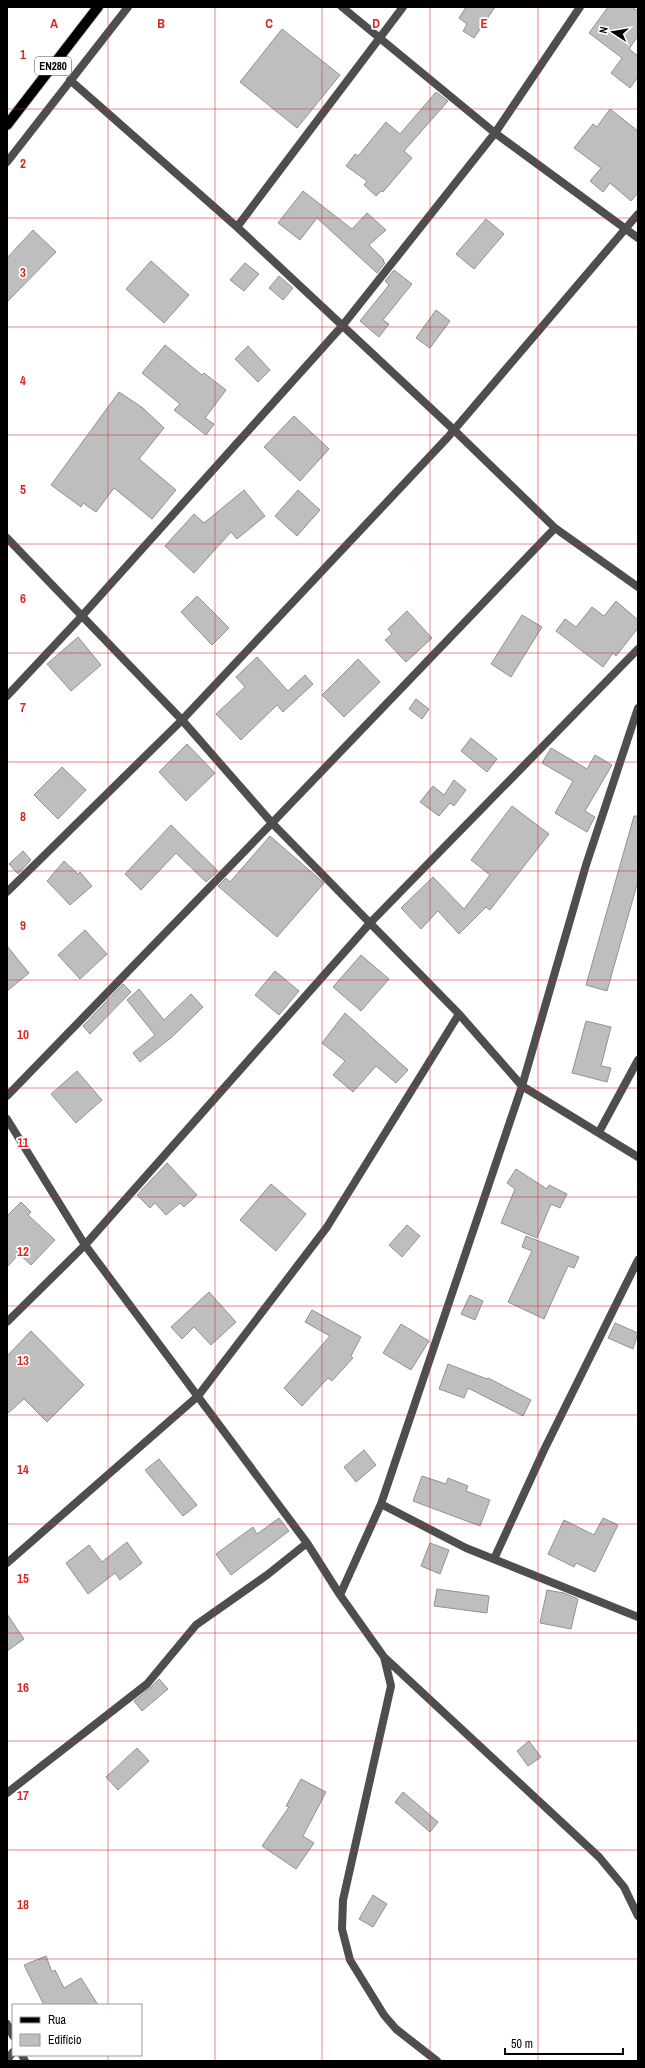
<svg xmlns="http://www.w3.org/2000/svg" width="645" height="2068" font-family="'Archivo Narrow',sans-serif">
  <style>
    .building { fill: #bebebe; stroke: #929292 }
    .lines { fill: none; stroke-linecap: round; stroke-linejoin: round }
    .primary-casing { stroke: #dbdbdb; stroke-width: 12 }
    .minor { stroke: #4e4e4e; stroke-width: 8 }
    .primary { stroke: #000; stroke-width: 10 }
    .grid { fill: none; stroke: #d62828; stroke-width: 1; stroke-opacity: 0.55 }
    .labels { text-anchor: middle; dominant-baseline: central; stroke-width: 3.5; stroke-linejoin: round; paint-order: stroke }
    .shield { fill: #fff; stroke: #4c4c4c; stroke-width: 1 }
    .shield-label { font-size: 11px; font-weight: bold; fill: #000 }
    .grid-label { font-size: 13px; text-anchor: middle; font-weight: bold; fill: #d62828; stroke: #fff; stroke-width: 3.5; stroke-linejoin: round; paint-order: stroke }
  </style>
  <rect width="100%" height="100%" fill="#fff"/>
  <!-- building -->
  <path class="building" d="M466,7H495L474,38L463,31L467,24L459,18Z
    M608,7H632L638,11V36L629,49L638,56V77L630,88L611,73L622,58L589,33Z
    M282,29L340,75L297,128L240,82Z
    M436,92L448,101L404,151L412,158L383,192L381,191L376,196L364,185L367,181L346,166L355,154L358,156L386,122L400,134Z
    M610,109L638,131V193L631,201L610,183L603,192L590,181L601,168L574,148L593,124L597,127Z
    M303,191L352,229L367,213L386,230L369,245L384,260L383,261L385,263L377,273L317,218L300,240L278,223Z
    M486,219L504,234L474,269L456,254Z
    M33,230L56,252L7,302V258Z
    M151,261L189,295L164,323L126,289Z
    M245,263L259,274L244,291L230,280Z
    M394,270L412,284L383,320L389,324L379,337L360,321L389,285L385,281Z
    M279,276L293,288L283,300L269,288Z
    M436,310L450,321L430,348L416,338Z
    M165,345L202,375L204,373L226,390L205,418L214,424L206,435L174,410L180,404L142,373Z
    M248,346L270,370L258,382L235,359Z
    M119,392L143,408L164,428L139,459L176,490L152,519L114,488L96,512L83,503L81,507L51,485Z
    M294,416L329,449L300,481L264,447Z
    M244,490L265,516L237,539L231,532L194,573L165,546L194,514L204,523Z
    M298,490L320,510L297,536L275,516Z
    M197,596L229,628L212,645L181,612Z
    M616,601L638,620V628L616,656L613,653L603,667L556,631L565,619L576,627L592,607L604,616Z
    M407,611L432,638L406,662L385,640L392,634L388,629Z
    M522,615L542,627L511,677L491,664Z
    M78,637L101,665L71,691L47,664Z
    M257,657L288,691L305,675L313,684L283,712L277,705L241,740L216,714L245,687L236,677Z
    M358,659L380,682L344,717L322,695Z
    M416,699L429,709L422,719L409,709Z
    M471,738L497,759L487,772L461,751Z
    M187,744L215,773L186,801L159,772Z
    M551,748L587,769L595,755L612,765L585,811L595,817L587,832L555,813L573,781L542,763Z
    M62,767L86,790L58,819L34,795Z
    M454,780L466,790L454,806L450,803L439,816L420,802L433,786L444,795Z
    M512,806L549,834L490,910L486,907L459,934L438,911L421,929L401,908L433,877L464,909L490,875L471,860Z
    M634,816H638V881L607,991L586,985Z
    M171,825L218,871L206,882L176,853L141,890L125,874Z
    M270,836L324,883L277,937L218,886L226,878L230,882Z
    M23,851L31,860L18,874L9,864Z
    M64,861L78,874L80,872L92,886L70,905L47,881Z
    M85,930L107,954L80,979L58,955Z
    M7,946L29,973L7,991Z
    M361,955L389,979L361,1011L333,987Z
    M275,971L299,991L279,1015L255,995Z
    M123,984L131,992L90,1034L83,1026Z
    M139,989L164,1020L191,994L203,1007L172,1037L140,1062L133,1053L155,1035L127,1000Z
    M345,1013L408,1070L396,1083L376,1066L353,1092L333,1075L345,1061L322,1043Z
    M586,1021L611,1027L601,1066L611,1068L607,1082L572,1073Z
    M77,1071L102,1100L76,1123L51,1094Z
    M167,1163L197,1195L184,1207L180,1203L166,1215L155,1203L150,1208L137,1195Z
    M516,1169L547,1189L549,1185L567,1194L560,1208L551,1204L537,1238L501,1223L515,1189L507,1183Z
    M271,1184L306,1214L276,1251L240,1220Z
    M21,1202L31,1212L28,1215L55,1240L31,1265L19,1254L7,1267V1216Z
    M407,1225L420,1236L402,1257L389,1245Z
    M526,1236L579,1257L574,1268L568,1266L544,1319L508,1302L532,1251L522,1247Z
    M209,1292L236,1322L211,1345L194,1327L182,1339L171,1327Z
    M470,1295L483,1301L475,1320L461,1314Z
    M312,1310L361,1337L351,1356L353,1358L332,1381L328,1378L302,1406L284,1388L330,1336L305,1322Z
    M615,1323L638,1333L633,1349L608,1338Z
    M401,1324L429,1341L411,1370L383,1353Z
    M31,1331L84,1385L47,1422L24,1399L7,1414V1356Z
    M448,1364L487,1379L488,1378L531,1400L523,1416L468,1388L464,1398L439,1389Z
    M364,1450L376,1465L356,1482L344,1467Z
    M159,1459L197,1505L183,1516L145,1470Z
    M422,1476L446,1484L448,1478L468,1486L466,1491L490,1500L480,1526L413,1501Z
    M279,1518L289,1531L231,1575L216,1554L253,1527L257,1534Z
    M603,1518L618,1525L595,1572L576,1563L574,1567L548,1554L564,1520L594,1535Z
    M127,1542L142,1563L120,1580L115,1573L88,1594L66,1563L89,1545L102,1562Z
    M430,1543L449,1550L440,1574L421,1566Z
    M437,1589L489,1596L487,1613L434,1606Z
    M547,1590L564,1593L578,1599L571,1629L540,1623Z
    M7,1614L24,1639L7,1651Z
    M159,1679L168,1689L142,1711L134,1701L150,1688Z
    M529,1741L541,1757L528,1766L517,1751Z
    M137,1748L149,1761L118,1790L106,1777Z
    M301,1779L326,1792L303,1836L314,1843L296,1869L262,1846L289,1807L286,1806Z
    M403,1792L438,1822L430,1832L395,1802Z
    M373,1895L387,1904L373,1927L359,1919Z
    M46,1956L52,1972L55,1970L64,1988L81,1978L98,2005H44L24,1965Z"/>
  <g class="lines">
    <!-- primary casing -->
    <g class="primary-casing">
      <path id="primary" d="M7,125L98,7"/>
    </g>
    <!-- minor -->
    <path class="minor" d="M342,7L495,133L638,238
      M70,80L237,227L454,430L555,528L638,587
      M7,162L128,7
      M237,227L403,7
      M7,538L182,720L272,823L459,1014L522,1086L638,1157
      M7,696L81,617L343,325L495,133L580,7
      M7,892L182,720L448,437L638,214
      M7,1096L272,823L555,528
      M7,1119L85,1245L307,1543L340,1595L381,1504L522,1086L586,865L638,708
      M599,1132L638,1060
      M7,1322L85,1245L371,922L638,649
      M381,1504L466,1548L638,1617
      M494,1559L544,1450L638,1260
      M7,1563L198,1396L327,1227L459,1014
      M340,1595L384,1657L391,1686L343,1900L342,1929L350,1960L384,2015L396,2029L437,2061
      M385,1658L599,1857L624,1887L638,1916
      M7,1793L147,1684L196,1625L267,1575L307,1543
      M7,2024L13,2036
      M22,2055L25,2061
      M7,2060L13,2052"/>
    <!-- primary -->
    <use href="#primary" class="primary"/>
  </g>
  <!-- grid -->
  <path class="grid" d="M108,7V2005M215,7V2061M322,7V2061M430,7V2061M538,7V2061M7,109H638M7,218H638M7,327H638M7,435H638M7,544H638M7,653H638M7,762H638M7,871H638M7,980H638M7,1088H638M7,1197H638M7,1306H638M7,1415H638M7,1524H638M7,1633H638M7,1741H638M7,1850H638M7,1959H638M108,2055V2061"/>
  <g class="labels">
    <!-- shield labels -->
    <rect class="shield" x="35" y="57" width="36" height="18" rx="3"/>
    <g class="shield-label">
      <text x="53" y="66">EN280</text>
    </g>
  </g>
  <g class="grid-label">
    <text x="54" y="28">A</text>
    <text x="161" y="28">B</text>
    <text x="269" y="28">C</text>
    <text x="376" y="28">D</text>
    <text x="484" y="28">E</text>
    <text x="23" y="59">1</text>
    <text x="23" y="168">2</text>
    <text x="23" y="277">3</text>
    <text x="23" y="385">4</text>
    <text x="23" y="494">5</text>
    <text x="23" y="603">6</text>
    <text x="23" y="712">7</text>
    <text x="23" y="821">8</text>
    <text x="23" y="930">9</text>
    <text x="23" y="1039">10</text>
    <text x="23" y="1147">11</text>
    <text x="23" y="1256">12</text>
    <text x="23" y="1365">13</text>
    <text x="23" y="1474">14</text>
    <text x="23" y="1583">15</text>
    <text x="23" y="1692">16</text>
    <text x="23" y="1800">17</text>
    <text x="23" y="1909">18</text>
  </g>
  <!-- border -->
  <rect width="645" height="2068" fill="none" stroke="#000000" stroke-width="16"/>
  <!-- legend -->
  <rect x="12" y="2004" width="130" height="52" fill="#ffffff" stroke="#999999"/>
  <rect x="20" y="2017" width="20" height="6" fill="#000000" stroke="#999999"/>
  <text x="48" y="2024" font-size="12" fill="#000000">Rua</text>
  <rect x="20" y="2034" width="20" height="12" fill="#bebebe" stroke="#999999"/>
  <text x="48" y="2044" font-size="12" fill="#000000">Edifício</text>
  <!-- north arrow -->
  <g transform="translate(613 32) rotate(282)" stroke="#ffffff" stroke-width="3" paint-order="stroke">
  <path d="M0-3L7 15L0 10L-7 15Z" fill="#000000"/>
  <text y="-6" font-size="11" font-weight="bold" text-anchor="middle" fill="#000000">N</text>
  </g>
  <!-- scale -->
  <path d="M505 2048v6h118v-6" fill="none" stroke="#000000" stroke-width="2"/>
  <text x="511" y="2048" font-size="12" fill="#000000" stroke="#ffffff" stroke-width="3" paint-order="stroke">50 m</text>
</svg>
